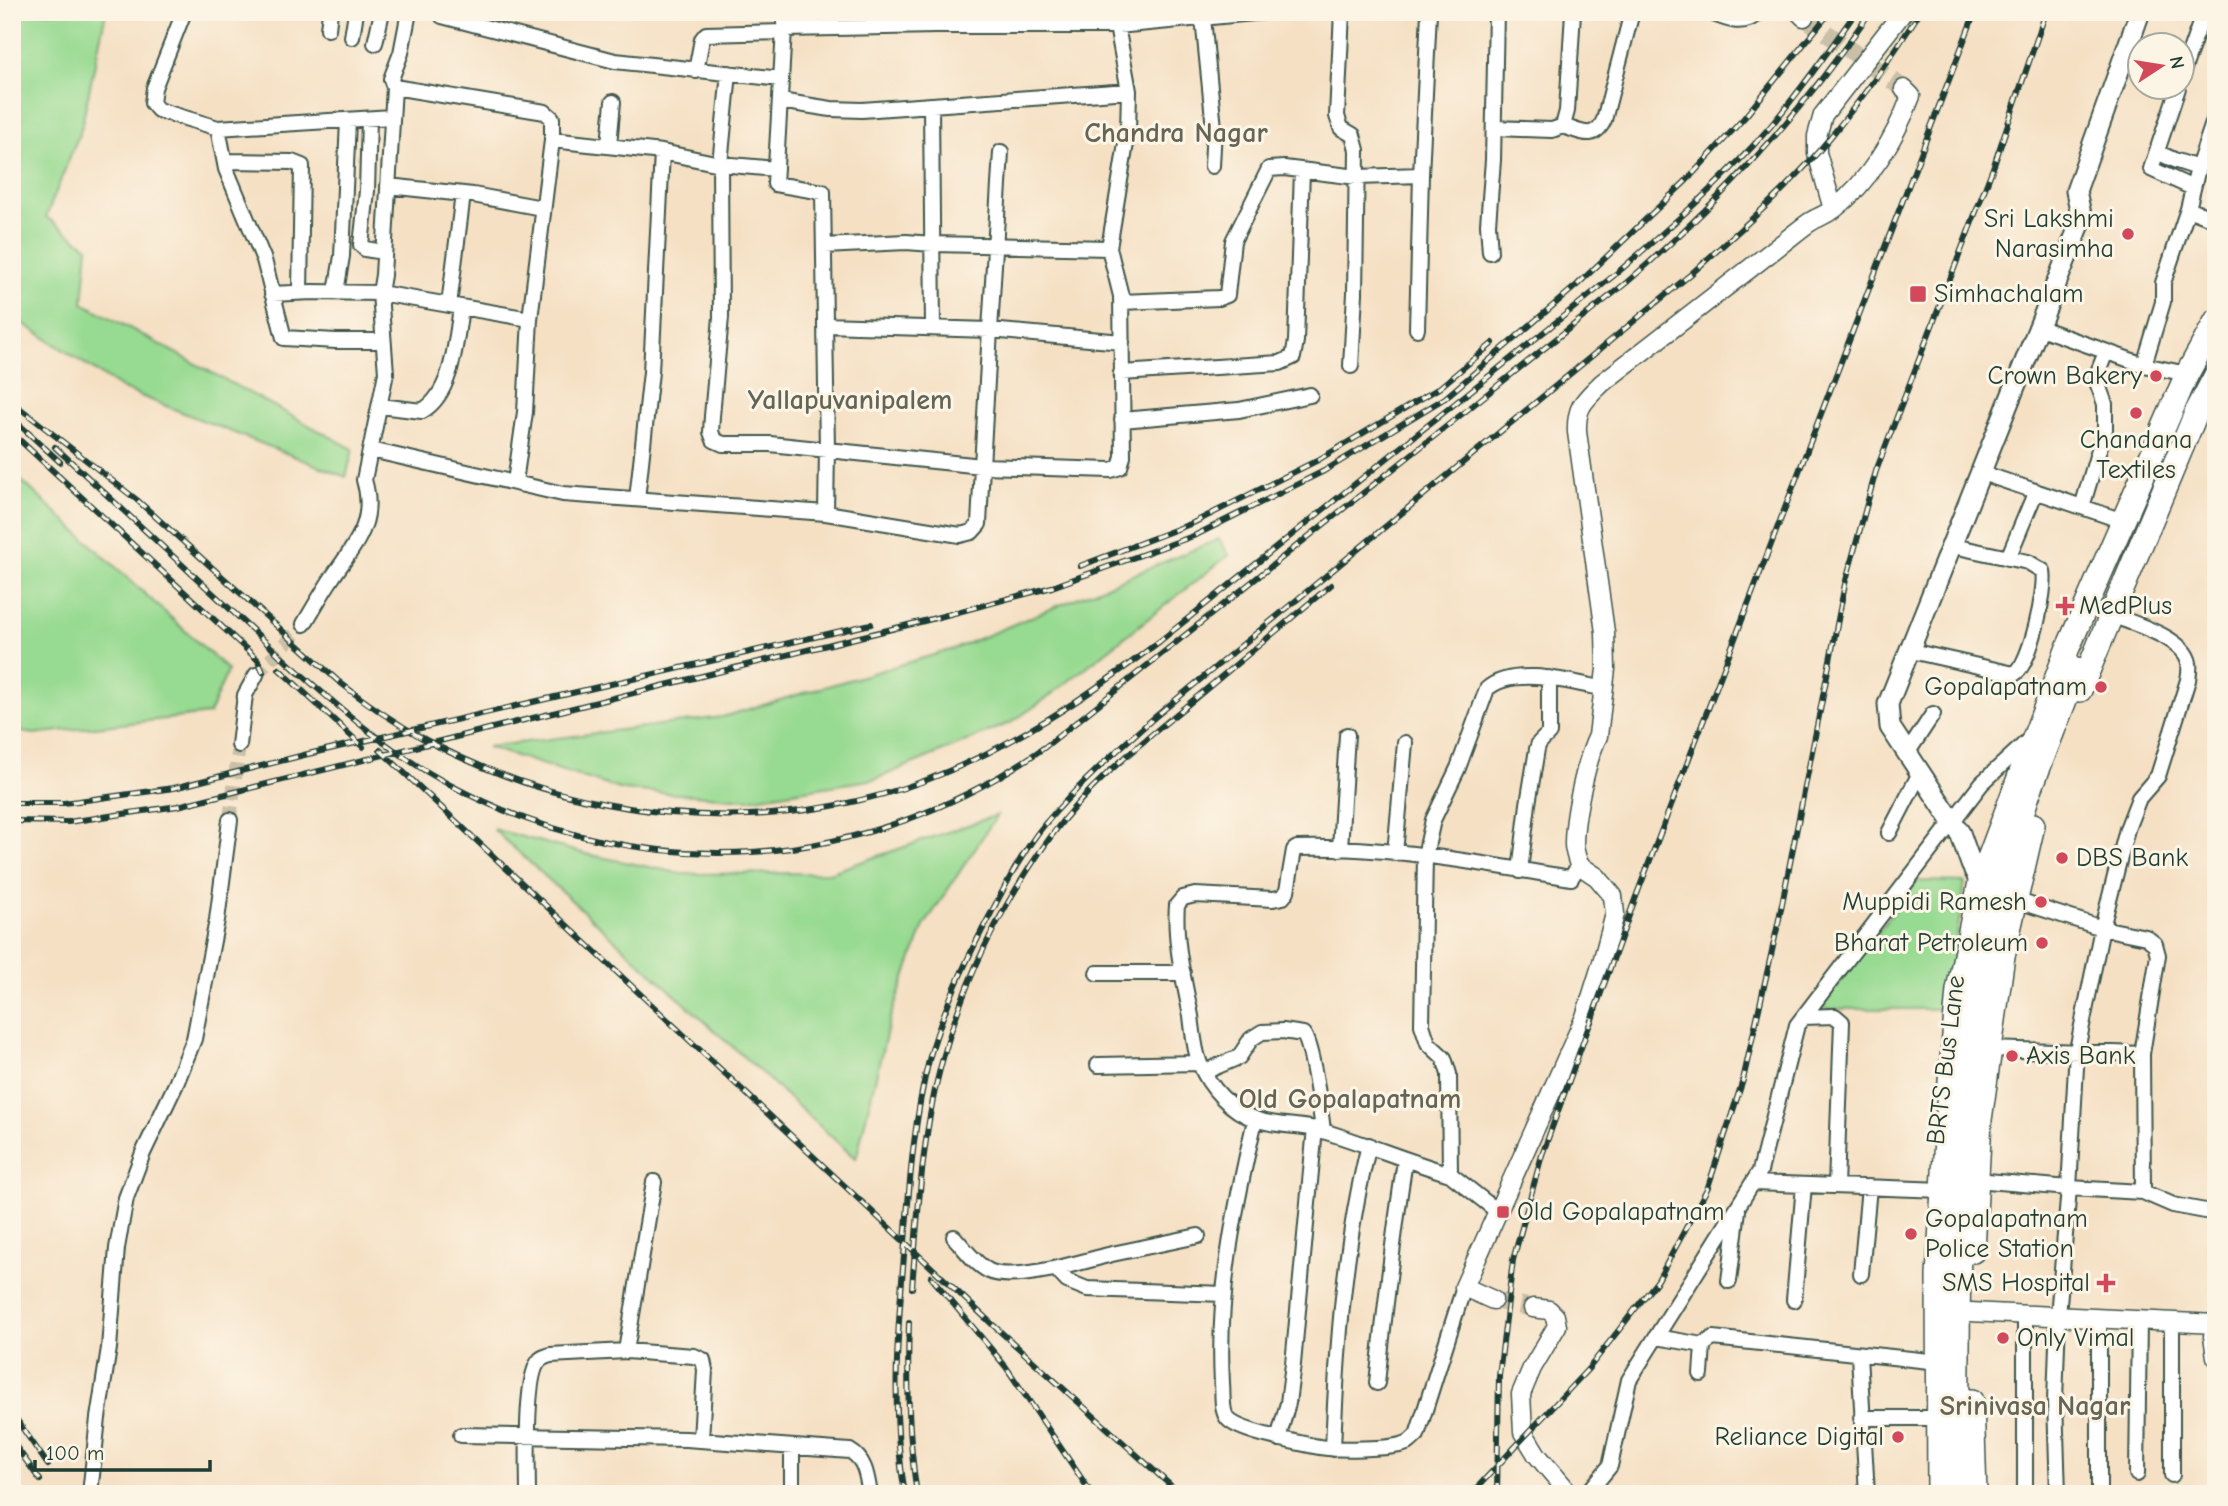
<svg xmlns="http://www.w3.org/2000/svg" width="2228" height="1506" font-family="'Comic Neue',sans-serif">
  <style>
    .green { fill: #97da91; stroke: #5b8c62; stroke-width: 2 }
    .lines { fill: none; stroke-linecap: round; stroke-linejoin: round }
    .minor-tunnel { stroke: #cabfa7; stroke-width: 14; stroke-dasharray: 14 7; stroke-linecap: butt }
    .tertiary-tunnel { stroke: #cabfa7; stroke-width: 18; stroke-dasharray: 18 9; stroke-linecap: butt }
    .minor-casing { stroke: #3f554a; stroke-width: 18 }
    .tertiary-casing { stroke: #3f554a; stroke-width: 21 }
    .secondary-casing { stroke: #3f554a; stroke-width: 23 }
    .primary-casing { stroke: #3f554a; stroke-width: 26 }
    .minor { stroke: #fff; stroke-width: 14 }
    .tertiary { stroke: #fff; stroke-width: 18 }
    .secondary { stroke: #fff; stroke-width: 19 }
    .primary { stroke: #fff; stroke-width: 23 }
    .rail-casing { stroke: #1f3d34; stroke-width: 6 }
    .rail { stroke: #fcf5e5; stroke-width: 3.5; stroke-dasharray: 10; stroke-linecap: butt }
    .poi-dot { fill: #d1495b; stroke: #fcf5e5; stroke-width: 2.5 }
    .labels { text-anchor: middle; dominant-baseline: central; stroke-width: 6; stroke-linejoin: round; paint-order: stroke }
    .poi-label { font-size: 26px; fill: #1f3d34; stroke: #fcf5e5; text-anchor: end }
    .street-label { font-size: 26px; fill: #1f3d34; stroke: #fcf5e5 }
    .neighbourhood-label { font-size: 28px; font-weight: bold; fill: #646457; stroke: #fcf5e5 }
  </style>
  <rect width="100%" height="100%" fill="#fcf5e5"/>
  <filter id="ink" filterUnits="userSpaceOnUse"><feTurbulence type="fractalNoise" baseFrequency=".0143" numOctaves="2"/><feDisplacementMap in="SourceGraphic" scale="14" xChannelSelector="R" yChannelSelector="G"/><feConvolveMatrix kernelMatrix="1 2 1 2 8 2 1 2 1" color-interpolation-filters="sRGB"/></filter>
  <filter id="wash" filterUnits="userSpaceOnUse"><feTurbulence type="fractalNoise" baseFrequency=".00686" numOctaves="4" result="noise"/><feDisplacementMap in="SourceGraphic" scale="28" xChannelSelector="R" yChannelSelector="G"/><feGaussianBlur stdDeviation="1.57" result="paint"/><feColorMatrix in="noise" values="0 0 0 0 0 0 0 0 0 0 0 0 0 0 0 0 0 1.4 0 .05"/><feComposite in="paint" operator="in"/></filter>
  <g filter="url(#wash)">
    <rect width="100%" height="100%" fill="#f5e0c4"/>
    <!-- green -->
    <path class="green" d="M12,12H106L81,129L46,217L88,247L83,303L353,449L346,477L123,389L12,316Z
      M12,472L228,670L209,714L33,734L12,730Z
      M1219,539L1229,555L1047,698L1010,723L876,779L748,799L623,790L487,747L722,717L954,649Z
      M997,815L924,926L890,1018L856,1159L493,829L586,854L683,874L829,873Z
      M1917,881L1965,882L1946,1009H1819Z"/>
  </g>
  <g filter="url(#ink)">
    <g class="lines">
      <!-- minor-tunnel -->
      <path class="minor-tunnel" d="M256,675L304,624
        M230,820L239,745"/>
      <!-- tertiary-tunnel -->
      <path class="tertiary-tunnel" d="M1804,17L1904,89
        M1493,1300L1533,1308"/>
      <!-- minor casing -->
      <g class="minor-casing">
        <path id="minor" d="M184,12L154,88L152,103L158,110L218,128L392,117
          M1342,12L1337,116L1341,128L1353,135L1357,150L1355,293L1351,366
          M1709,12C1728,20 1743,27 1760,12
          M442,16L615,61L781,79
          M1203,18L1214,128L1212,166
          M328,29L330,12
          M785,29L936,26H1117L1264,12
          M352,37L356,12
          M375,43L382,12
          M696,71L702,39L706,34L784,32
          M729,73L720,164L721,317L712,416L711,432L714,440L723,444H770L982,466L990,330L1122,342
          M2182,74L2204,12
          M394,87L545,112L552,118V140
          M2178,88L2151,169L2193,188
          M780,101L831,109L862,110L1129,91
          M931,105L933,328
          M369,119L367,191L361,245L365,249L384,252
          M1563,126C1582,132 1594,141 1604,120L1632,12
          M218,128L226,169L264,260L284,338L336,341H383
          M1494,128L1552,130L1563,126L1567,111L1573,12
          M609,145L613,102
          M225,161L292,162L302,166L300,292
          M2198,168L2216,114
          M388,186L473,195L542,208
          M2188,209L2216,220
          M824,246L906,242L933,244L1109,248
          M1490,252L1488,224L1493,160L1496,12
          M336,292L342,256L348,120
          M272,294L312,292L380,293L530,319L552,140L662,152L720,164L776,169
          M1121,302L1219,298L1227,295L1233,241L1269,169L1284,168L1357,177L1421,175
          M449,305L463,194
          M825,325L990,330L1001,152
          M2040,328L2144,365L2187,374
          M1417,329L1421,175L1429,12
          M2144,365L2163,302V283L2188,209L2198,168L2174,160L2157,152
          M1121,373L1280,363L1293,357L1296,341L1302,171
          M380,406L422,411C453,394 456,339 461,308
          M1122,420L1239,410L1310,395
          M371,450L563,494L826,513L827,449L823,192L775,184L785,12
          M1982,473L2123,521
          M515,482L525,412L530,319
          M637,499L651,372L662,152
          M2082,507L2105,429V404L2097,382L2098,372L2106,352
          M826,513L960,535L972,532L979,524L982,466L1111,470L1120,467L1123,456L1121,296L1109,248L1128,131L1129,91L1117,26L1106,12
          M2008,558L2036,491
          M304,624C313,609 322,593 332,578C354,545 377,523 364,480L386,373L380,293L383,275L394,87L391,79L401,53L409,12
          M1911,651L2014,674C2030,667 2047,588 2043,571L2028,562L1953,546
          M239,745L245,695L256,675
          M1908,752L1933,714
          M1889,833L1921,771
          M1340,849L1347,735
          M1395,853L1405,743
          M1520,871L1528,804L1537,749L1539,743L1549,733V678
          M2015,900L2102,928L2146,937L2155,944L2158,955L2142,1054L2143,1192L2173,1205L2216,1213
          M1097,973H1183
          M1803,1017L1835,1016L1842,1022L1836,1186
          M1990,1049L2142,1054
          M1098,1065L1199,1063
          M1204,1072L1239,1057L1251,1039L1262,1032L1283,1031L1303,1034C1312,1044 1321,1113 1323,1130
          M1255,1120C1235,1206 1217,1293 1222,1383C1223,1393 1221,1412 1228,1419C1239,1432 1296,1442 1314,1446C1330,1450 1395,1450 1409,1442C1412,1440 1414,1437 1417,1435L1464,1287
          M1450,1174C1407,1161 1366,1144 1323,1131C1301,1124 1276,1127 1255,1119C1231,1111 1209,1087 1200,1064C1194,1049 1193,1031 1191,1016C1184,980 1174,941 1177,905L1183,898L1195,895L1273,899L1283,897L1287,891L1294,850L1297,848C1388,845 1481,864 1571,878L1579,865
          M1976,1180L2069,1188L2077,1050L2102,928L2127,829L2139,798L2158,776L2188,680C2189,674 2190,668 2189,663C2185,638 2132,623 2111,615
          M1753,1183L1943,1190
          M1497,1211L1450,1174L1449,1074L1444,1058L1428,1043L1422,1025L1425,856L1433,820L1458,768L1487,689C1513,665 1574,683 1605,689
          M954,1237C964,1248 976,1265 989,1271C1015,1283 1084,1261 1112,1254C1140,1248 1169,1242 1198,1236
          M1056,1269L1067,1281L1087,1289L1224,1294
          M1861,1274L1869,1187
          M1729,1281L1738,1210
          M1794,1300L1804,1185
          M1656,1337L1703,1345
          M626,1351L694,1356L703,1360L705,1370L701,1440
          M1859,1355L1867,1494
          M1701,1374L1703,1345L1713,1338L1939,1362
          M1377,1383C1385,1309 1393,1235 1405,1161
          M1861,1418H1939
          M461,1435L686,1439L850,1451C866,1460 867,1478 870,1494
          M1278,1439L1288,1403L1293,1364L1315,1128
          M1333,1449C1337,1347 1344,1244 1369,1145
          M2137,1474L2139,1319
          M2172,1475V1322
          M2099,1491V1318
          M90,1494L98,1418L109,1348L117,1248L126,1198L143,1153L176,1084L194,1039L217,920L230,820
          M528,1494C528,1470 524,1374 540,1360C542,1357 546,1357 550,1355L626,1351L654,1182
          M792,1494V1448
          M1587,1494L1610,1466L1629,1380L1760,1171L1797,1025L1982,783L2030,739
          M2025,1494V1315
          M2058,1494L2055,1401L2058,1316L2069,1188L2143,1192"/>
      </g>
      <!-- tertiary casing -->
      <g class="tertiary-casing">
        <path id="tertiary" d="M1799,12L1804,17
          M1833,209L1817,153V136L1823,115L1903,12
          M1493,1300L1464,1287L1585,1017L1601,966L1615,914L1613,896L1597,877L1579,865C1577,858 1574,851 1574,844C1574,817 1586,760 1598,736L1606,669L1605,632L1577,432C1576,406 1584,401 1602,383L1784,242C1793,235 1801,228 1810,222C1818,217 1827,214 1834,209C1869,182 1896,137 1911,96L1904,89
          M1533,1308L1549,1310L1555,1316L1557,1326L1532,1368L1521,1394L1523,1432L1537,1455L1570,1494
          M1970,1312L2216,1324
          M2216,1332L2213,1336L2216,1357"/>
      </g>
      <!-- secondary casing -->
      <g class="secondary-casing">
        <path id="secondary" d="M1989,887L1980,882L1971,864L1960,833L1890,727L1888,704L2082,219L2076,191L2140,12"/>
      </g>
      <!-- primary casing -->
      <g class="primary-casing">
        <path id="primary" d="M2080,690L2197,411L2216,375
          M1973,1251L1980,1120L2003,956L2033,825
          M1972,1401L1975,1494
          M1939,1494L1938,1276L1948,1104L1958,990L1980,882L2067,650L2187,374L2216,321
          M1957,1494L1959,1211L1964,1118L1974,1035L1993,916L2004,870L2028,795L2077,669"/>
      </g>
      <!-- minor -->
      <use href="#minor" class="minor"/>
      <!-- tertiary -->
      <use href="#tertiary" class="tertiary"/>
      <!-- secondary -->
      <use href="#secondary" class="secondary"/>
      <!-- primary -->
      <use href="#primary" class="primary"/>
      <!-- rail casing -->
      <g class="rail-casing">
        <path id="rail" d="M12,402L137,500L338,681C366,703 395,723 426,740C576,821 763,840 924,781C1011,748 1087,697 1160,641L1617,273C1670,227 1723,181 1769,128C1800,91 1828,52 1856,12
          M12,418L60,462
          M12,433L258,660L263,672
          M55,447L299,673
          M1080,566L1193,523L1318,460L1439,388L1493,343
          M293,667C343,711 394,756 454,787C646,888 869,872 1045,747L1626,283C1720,202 1800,116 1870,12
          M279,669L363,747
          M380,750L993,1325L1180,1494
          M12,803H64L174,788L308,754L871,624
          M12,821L68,822L178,806L924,621L1052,587L1196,535L1324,471L1445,398L1577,285L1687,180L1744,118L1830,12
          M931,1277L1006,1367L1092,1494
          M912,1288C918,1212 922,1132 943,1058C965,978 1003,902 1052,835C1087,786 1138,746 1185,707C1234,666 1282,626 1331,585
          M909,1323C907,1383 908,1434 917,1494
          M12,1413L48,1465
          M12,1441L40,1480
          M905,1494C891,1413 897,1337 904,1256C909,1189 913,1121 930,1056C944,1007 966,960 990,915C1005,886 1024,849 1045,824C1078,785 1116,751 1155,717L1691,274C1734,235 1780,196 1819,151C1856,107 1889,61 1920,12
          M1471,1494L1589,1368L1658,1280L1708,1187L1743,1080L1778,924L1845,584L1876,471L1994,165L2046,12
          M1497,1494L1499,1376L1513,1260L1542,1155L1634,902L1975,12"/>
      </g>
      <!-- rail -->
      <use href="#rail" class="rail"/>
    </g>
  </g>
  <!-- markers -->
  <g class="poi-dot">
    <circle cx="2128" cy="234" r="7"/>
    <rect x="1909" y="285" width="18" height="18" rx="3.5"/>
    <circle cx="2156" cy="376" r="7"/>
    <circle cx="2136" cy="413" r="7"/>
    <path d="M2061.5 595.5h7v7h7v7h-7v7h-7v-7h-7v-7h7z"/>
    <circle cx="2101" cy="687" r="7"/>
    <circle cx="2062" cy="858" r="7"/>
    <circle cx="2041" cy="902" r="7"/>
    <circle cx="2042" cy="943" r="7"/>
    <circle cx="2012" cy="1056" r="7"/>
    <rect x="1496" y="1205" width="14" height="14" rx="3.5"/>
    <circle cx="1911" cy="1234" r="7"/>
    <path d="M2102.5 1272.5h7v7h7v7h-7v7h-7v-7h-7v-7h7z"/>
    <circle cx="2003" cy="1338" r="7"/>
    <circle cx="1898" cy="1437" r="7"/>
  </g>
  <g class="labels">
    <!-- poi labels -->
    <g class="poi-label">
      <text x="2114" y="219">Sri Lakshmi<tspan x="2114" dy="30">Narasimha</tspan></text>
      <text x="1934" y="294" text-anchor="start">Simhachalam</text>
      <text x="2142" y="376">Crown Bakery</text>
      <text x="2136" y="440" text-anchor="middle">Chandana<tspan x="2136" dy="30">Textiles</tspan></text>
      <text x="2079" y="606" text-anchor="start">MedPlus</text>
      <text x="2087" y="687">Gopalapatnam</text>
      <text x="2076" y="858" text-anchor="start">DBS Bank</text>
      <text x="2027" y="902">Muppidi Ramesh</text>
      <text x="2028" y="943">Bharat Petroleum</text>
      <text x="2026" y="1056" text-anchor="start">Axis Bank</text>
      <text x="1517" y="1212" text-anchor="start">Old Gopalapatnam</text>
      <text x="1925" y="1219" text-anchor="start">Gopalapatnam<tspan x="1925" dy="30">Police Station</tspan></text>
      <text x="2090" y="1283">SMS Hospital</text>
      <text x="2017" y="1338" text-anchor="start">Only Vimal</text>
      <text x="1884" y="1437">Reliance Digital</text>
    </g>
    <!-- street labels -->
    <g class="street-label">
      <text transform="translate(1946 1060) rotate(-83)">BRTS Bus Lane</text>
    </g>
    <!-- neighbourhood labels -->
    <g class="neighbourhood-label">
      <text x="1176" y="133">Chandra Nagar</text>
      <text x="850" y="400">Yallapuvanipalem</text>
      <text x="1350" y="1099">Old Gopalapatnam</text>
      <text x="2035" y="1406">Srinivasa Nagar</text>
    </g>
  </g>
  <!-- margin -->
  <rect width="2228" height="1506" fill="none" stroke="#fcf5e5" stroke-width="42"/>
  <!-- north arrow -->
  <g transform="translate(2161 66) rotate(78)"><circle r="33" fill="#fcf5e5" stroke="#a4ab9e" stroke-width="2"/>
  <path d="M0-5L12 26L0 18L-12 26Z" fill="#d1495b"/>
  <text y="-10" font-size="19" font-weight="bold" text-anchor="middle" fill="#1f3d34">N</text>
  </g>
  <!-- scale -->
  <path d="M35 1460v10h175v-10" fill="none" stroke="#1f3d34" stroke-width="3.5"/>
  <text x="46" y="1460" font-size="21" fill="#1f3d34" stroke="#fcf5e5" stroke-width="5" paint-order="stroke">100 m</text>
</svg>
